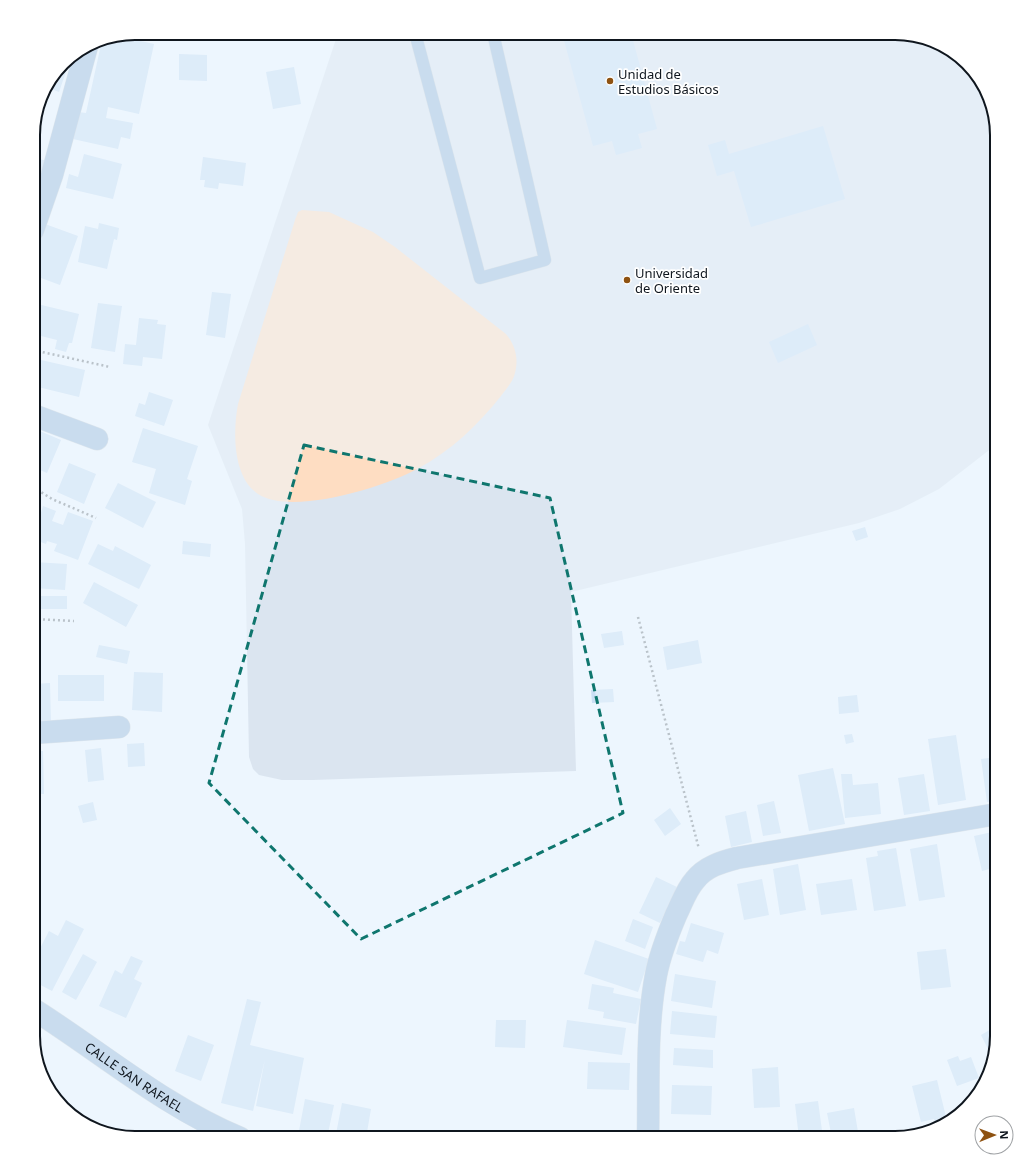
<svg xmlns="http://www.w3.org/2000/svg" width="1030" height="1171" font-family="'Noto Sans',sans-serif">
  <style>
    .built { fill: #dbe5f0 }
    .green { fill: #feddc2 }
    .building { fill: #cadff4 }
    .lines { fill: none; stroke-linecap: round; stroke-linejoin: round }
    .lane-casing { stroke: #c9d2da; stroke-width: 13 }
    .street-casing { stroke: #c9d2da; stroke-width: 23 }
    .path { stroke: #7d858d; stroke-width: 2.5; stroke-dasharray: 2 3; stroke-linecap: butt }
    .lane { stroke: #9ebcdb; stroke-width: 12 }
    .street { stroke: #9ebcdb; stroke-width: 22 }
    .marked { fill: none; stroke: #0f766e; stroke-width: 3; stroke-dasharray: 8 5; stroke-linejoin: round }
    .poi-dot { fill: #8e5211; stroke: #fff; stroke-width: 1.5 }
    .labels { text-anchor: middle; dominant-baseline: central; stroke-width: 3.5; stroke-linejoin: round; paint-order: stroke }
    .poi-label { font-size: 13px; fill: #0f161e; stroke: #fff; text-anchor: start }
    .street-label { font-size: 13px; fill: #0f161e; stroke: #fff }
    .rim { fill: none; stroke: #0f161e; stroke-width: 2 }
  </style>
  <rect width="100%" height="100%" fill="#edf6fe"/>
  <!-- built -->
  <path class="built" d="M338,33H901L940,44L976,73L992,102L997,135V444L939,489L900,509L859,523L571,592L576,771L313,780H282L259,775L253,769L249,757L245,544L242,509L208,425Z"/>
  <!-- green -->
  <path class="green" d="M302,210L329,212L373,232L395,247L506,334C515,345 519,358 515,373C513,382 506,389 501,396C478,425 451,451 417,469C385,487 291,516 258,494C232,477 233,430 238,404L295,220L298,212Z"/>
  <!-- building -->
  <path class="building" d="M562,33H631L657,129L638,134L642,148L616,155L612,141L593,146Z
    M118,36L154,44L139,114L108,107L106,118L133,123L130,139L121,137L118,149L73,139L78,112L86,113L102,40Z
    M179,54L207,55V81L179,80Z
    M66,61L69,63L59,92L46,87Z
    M294,67L301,104L273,109L266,72Z
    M823,126L845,199L751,227L734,171L717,176L708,145L725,140L729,154Z
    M33,150L40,151L39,159L48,161L42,183L33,181Z
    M84,154L122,164L113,199L66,188L69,174L78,177Z
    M203,157L246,163L243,186L219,183L218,189L204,187L205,180H200Z
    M99,223L119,228L117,240L114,239L107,269L78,262L85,226L98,229Z
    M45,224L78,236L60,285L33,275V258Z
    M212,292L231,294L225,338L206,335Z
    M33,303L79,314L72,343H69L66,352L55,349L57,340L33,334Z
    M98,303L122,306L115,352L91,348Z
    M139,318L158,320L157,324L166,325L162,359L143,357L142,366L123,364L125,344L136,345Z
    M808,324L817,345L778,363L769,342Z
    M41,360L85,370L79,397L34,386Z
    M149,392L173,400L164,426L135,416L139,403L145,405Z
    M143,428L198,446L187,479L192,481L185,505L149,493L156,469L132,462Z
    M35,429L61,440L47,473L33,467Z
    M69,463L96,474L84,504L57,492Z
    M118,483L156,502L143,528L105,508Z
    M43,506L56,511L52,521L63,525L68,512L93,521L78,560L54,551L57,544L47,541L46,544L33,539V514L40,516Z
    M865,527L868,537L856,541L852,531Z
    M183,541L211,544L210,557L182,554Z
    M98,544L113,551L115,546L151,565L139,589L88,564Z
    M33,562L67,564L65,590L33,588Z
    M94,582L138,605L126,627L83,603Z
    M38,596H67V609H38Z
    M622,631L624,645L604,648L601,634Z
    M698,640L702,663L667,670L663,647Z
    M99,645L130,651L127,664L96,657Z
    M134,672L163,673L162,712L132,710Z
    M58,675H104V701H58Z
    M50,683L51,724H33V684Z
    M613,689L614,702L592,703L591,690Z
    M857,695L859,712L839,714L838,697Z
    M852,734L854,742L846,744L844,735Z
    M956,735L966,800L938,805L928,739Z
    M144,743L145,766L128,767L127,744Z
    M101,748L104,780L88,782L85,750Z
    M33,751H43L44,794H38V791H33Z
    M997,757V800L987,802L981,759Z
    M833,768L845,824L809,831L798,775Z
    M841,774H852L853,785L878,783L881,814L845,818Z
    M924,774L930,811L904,815L898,778Z
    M774,801L781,833L763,836L757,805Z
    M93,802L97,820L83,823L78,806Z
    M670,808L681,824L665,836L654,820Z
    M746,811L752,842L731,847L725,816Z
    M997,831V867L982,871L974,836Z
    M937,844L945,897L919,901L910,849Z
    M896,848L906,906L874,911L866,858L878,856L877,851Z
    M798,864L806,910L780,915L773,869Z
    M656,877L677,887L660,923L639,913Z
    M762,879L769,915L744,920L737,884Z
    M852,879L857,910L821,915L816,884Z
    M633,919L653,927L645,949L625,941Z
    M66,920L84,929L52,991L33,981V962L49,931L58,936Z
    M691,923L724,933L718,954L707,950L703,962L676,954L680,941L685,942Z
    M595,940L649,959L638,992L584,974Z
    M946,949L951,987L921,990L917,952Z
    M83,954L97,962L76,1000L62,992Z
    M131,956L143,961L134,979L142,983L126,1018L99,1006L115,970L122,974Z
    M675,974L716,981L712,1008L671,1001Z
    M592,984L614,988L613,993L641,999L636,1024L603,1018L604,1012L588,1009Z
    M247,999L261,1002L250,1045L304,1058L293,1114L256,1106L265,1059L253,1111L221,1103Z
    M672,1011L717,1016L715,1038L670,1034Z
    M496,1020H526L525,1048L495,1047Z
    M567,1020L626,1028L622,1055L563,1047Z
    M995,1027L997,1036L992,1057L981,1035Z
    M188,1035L214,1045L201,1081L175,1071Z
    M674,1048L713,1050V1068L673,1065Z
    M958,1056L960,1061L971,1057L979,1078L957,1086L947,1060Z
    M588,1062L630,1063L629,1090L587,1089Z
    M778,1067L780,1107L754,1108L752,1069Z
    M937,1080L947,1121L935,1124L934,1119L921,1122L912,1086Z
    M672,1085L712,1086L711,1115L671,1114Z
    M305,1099L334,1105L327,1138L298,1136Z
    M818,1101L823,1138H799L795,1104Z
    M342,1103L371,1109L366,1138L336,1134Z
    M854,1108L859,1138H832L827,1113Z
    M387,1130L428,1136L427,1138H386Z
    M554,1130H588V1138H554Z"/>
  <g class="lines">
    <!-- lane casing -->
    <g class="lane-casing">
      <path id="lane" d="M415,33L480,278L545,260L493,33"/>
    </g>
    <!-- street casing -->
    <g class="street-casing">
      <g id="street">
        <path d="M33,230L52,175L87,46"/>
        <path d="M33,415L97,439"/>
        <path d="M33,733L119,727"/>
        <path id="s1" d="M33,1009C101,1052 165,1107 240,1138"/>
        <path d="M648,1138C649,1084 646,1028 656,975C660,954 668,934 676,915C682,903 686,890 695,880C705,867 721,862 737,858L997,814"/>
      </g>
    </g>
    <!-- path -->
    <path class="path" d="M33,350L110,367
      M33,487L52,499L96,518
      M638,617L699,849
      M33,619L74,621"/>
    <!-- lane -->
    <use href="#lane" class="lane"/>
    <!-- street -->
    <use href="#street" class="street"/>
  </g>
  <!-- marked area -->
  <path d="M0 0H1030V1171H0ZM304,445L550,498L623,813L361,939L209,783Z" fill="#edf6fe" fill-opacity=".55" fill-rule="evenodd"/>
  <path class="marked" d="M304,445L550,498L623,813L361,939L209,783Z"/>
  <!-- markers -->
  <g class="poi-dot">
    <circle cx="610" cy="81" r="4"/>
    <circle cx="627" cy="280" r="4"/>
  </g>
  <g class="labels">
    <!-- poi labels -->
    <g class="poi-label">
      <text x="618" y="74">Unidad de<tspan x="618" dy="15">Estudios Básicos</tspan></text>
      <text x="635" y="273">Universidad<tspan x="635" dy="15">de Oriente</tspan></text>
    </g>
    <!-- street labels -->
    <g class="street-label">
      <text stroke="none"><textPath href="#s1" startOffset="122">CALLE SAN RAFAEL</textPath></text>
    </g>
  </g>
  <!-- crop -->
  <path d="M0 0H1030V1171H0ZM135 40H895A95 95 0 0 1 990 135V1036A95 95 0 0 1 895 1131H135A95 95 0 0 1 40 1036V135A95 95 0 0 1 135 40Z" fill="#fff" fill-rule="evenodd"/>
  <path class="rim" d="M135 40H895A95 95 0 0 1 990 135V1036A95 95 0 0 1 895 1131H135A95 95 0 0 1 40 1036V135A95 95 0 0 1 135 40Z"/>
  <!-- north arrow -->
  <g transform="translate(994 1135) rotate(89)"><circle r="19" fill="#ffffff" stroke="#9fa2a5"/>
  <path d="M0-3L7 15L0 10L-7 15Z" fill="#8e5211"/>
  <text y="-6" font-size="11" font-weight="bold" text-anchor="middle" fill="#0f161e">N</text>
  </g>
</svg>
